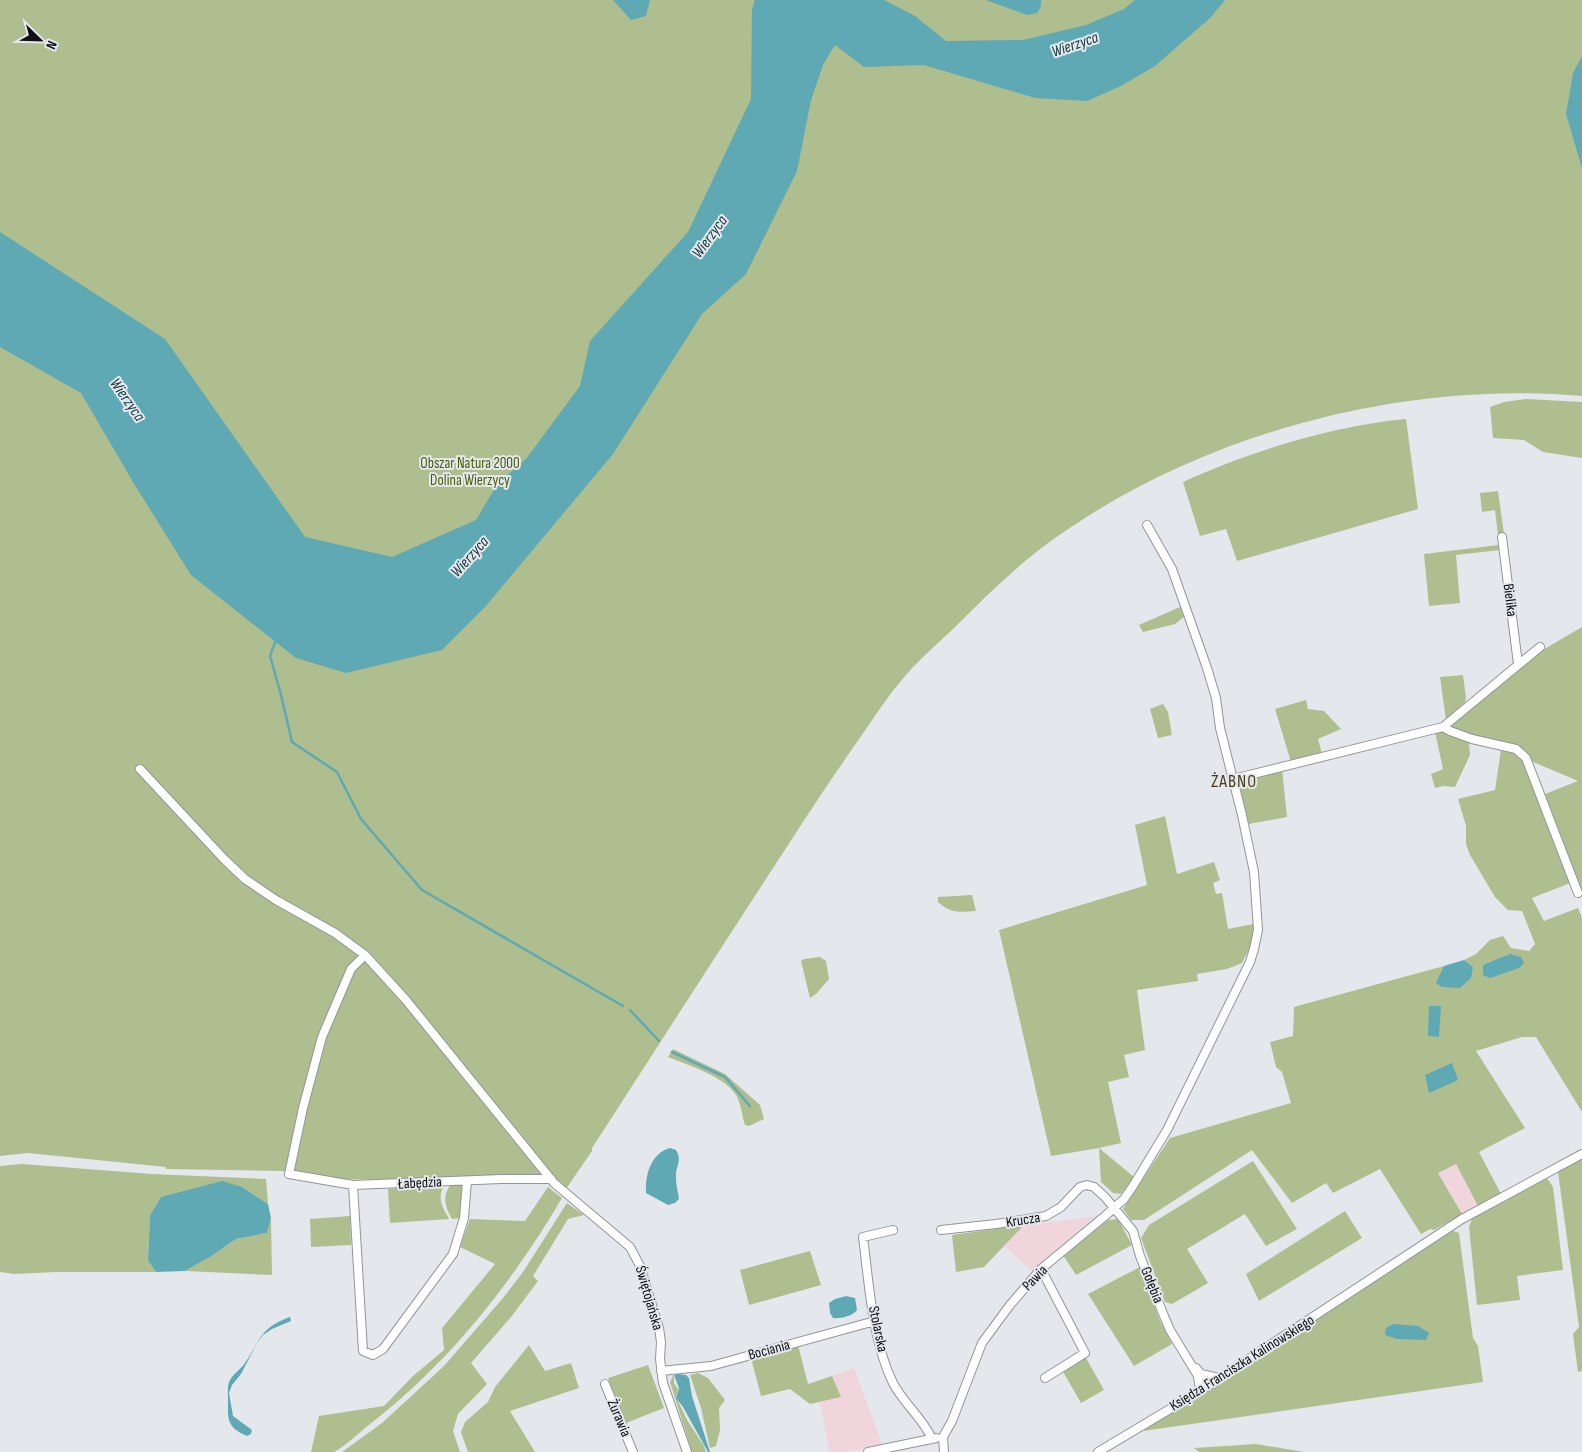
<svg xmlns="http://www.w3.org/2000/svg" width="1582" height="1452" font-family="'Sofia Sans Condensed',sans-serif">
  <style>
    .industrial { fill: #f0d6dc }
    .green { fill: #aebe8f }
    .water { fill: #5ea9b4 }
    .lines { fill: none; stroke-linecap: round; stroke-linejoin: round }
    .stream { stroke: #5ea9b4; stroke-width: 2.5 }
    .minor-casing { stroke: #919599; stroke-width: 10 }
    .minor { stroke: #fff; stroke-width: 8 }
    .labels { text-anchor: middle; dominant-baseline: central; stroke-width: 4; stroke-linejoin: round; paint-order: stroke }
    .park-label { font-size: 15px; fill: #4a5d06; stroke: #e4e8ed }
    .street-label { font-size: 15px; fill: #0e0f11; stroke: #e4e8ed }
    .water-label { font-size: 16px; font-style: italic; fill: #11363b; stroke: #e4e8ed }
    .quarter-label { font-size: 18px; letter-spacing: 1px; fill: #473c13; stroke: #e4e8ed }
  </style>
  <rect width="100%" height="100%" fill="#e4e8ed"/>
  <!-- industrial -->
  <path class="industrial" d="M1456,1164L1478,1206L1462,1214L1438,1173Z
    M1099,1216L1033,1272L1004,1246L1024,1225Z
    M854,1368L883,1446L847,1452H829L820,1402L841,1397L832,1376Z"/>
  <!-- green -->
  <path class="green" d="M0,0H1582V396C1404,380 1204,433 1058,536C1019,563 986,596 953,629C935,646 916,662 901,681C888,696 877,713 866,729C835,773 806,817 777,862C715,957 654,1052 592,1148V1151L566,1189L557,1183L343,1179L282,1171L166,1169V1167L28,1153L0,1156Z
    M1526,399L1582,402V458L1543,452L1524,440L1493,438L1490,407L1504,402Z
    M1406,419L1418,509L1237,561L1226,529L1200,536L1183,482C1251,451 1332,426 1406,419Z
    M1498,491L1504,534L1498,535L1495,510L1482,512L1480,493Z
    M1499,545L1500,550L1456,555L1460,603L1429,606L1424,554Z
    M1180,607L1184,617L1175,624L1143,632L1139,625Z
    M1582,627V892L1545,794L1578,781L1517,755L1522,760L1570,883L1532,898L1544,921L1578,908L1582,918V1112L1536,1037H1522L1476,1051L1525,1128L1479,1152L1501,1194L1478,1206L1456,1164L1438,1173L1462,1214L1434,1230L1430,1229L1421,1234L1380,1169L1333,1193L1326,1183L1292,1203L1252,1150L1144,1220H1131L1123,1209L1170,1138L1291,1103L1282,1072L1276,1067L1270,1042L1293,1036L1294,1007L1444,966L1440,976L1473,967L1464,960L1476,954L1490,940L1503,936L1511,948L1529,951L1535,944L1522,911L1508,910L1495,897L1470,855L1466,844V826L1458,799L1495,790L1501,750L1510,751L1449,728L1529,658Z
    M1463,675L1466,698L1465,702L1446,720L1440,677Z
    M1306,700L1308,709L1324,711L1341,729L1318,739L1322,754L1291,762L1275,709Z
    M1163,704L1168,712L1172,735L1158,738L1150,709Z
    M1435,732H1445L1469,743L1470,755L1455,787L1444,786L1435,788L1431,774L1443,769Z
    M1282,769L1287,817L1249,824L1240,788L1246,778Z
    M1165,816L1177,874L1214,862L1220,880L1213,883L1216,894L1222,893L1228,929L1253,924L1254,940L1242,963L1227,969L1197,974L1198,981L1137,990L1145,1050L1124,1055L1129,1077L1108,1082L1121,1143L1099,1148L1134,1177L1121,1194L1113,1193L1101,1182L1099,1148L1051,1156L999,930L1147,885L1135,825Z
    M972,895L976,911C958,912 952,914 938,902V897Z
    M820,957L826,961L829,979L816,994L810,998L801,961L804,959Z
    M673,1049L725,1074L760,1105L764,1119L749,1126L745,1125C742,1116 741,1103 736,1095C724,1076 688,1065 668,1057Z
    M1582,1159V1371L1578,1372L1573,1334L1579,1327L1558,1172Z
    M1253,1161L1297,1229L1266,1246L1245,1214L1187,1249L1208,1283L1172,1304L1165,1302L1141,1238L1149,1225Z
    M22,1164L152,1174L266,1179L268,1204L242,1187L161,1197L150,1215L148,1259L156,1272H56L14,1274L0,1272V1166Z
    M1547,1178L1553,1187L1563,1270L1517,1276L1520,1300L1477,1305L1469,1227L1472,1219Z
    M444,1185C437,1199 442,1206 449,1219L390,1223L388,1189Z
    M450,1185L462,1186L461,1218L452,1219C445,1206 442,1198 450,1185Z
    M548,1187L562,1198C512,1283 449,1363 370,1424C361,1431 343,1448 334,1452C328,1452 317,1452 311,1452L319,1416L384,1406L413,1376L444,1350L442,1328L495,1264L460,1247L470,1219L525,1221Z
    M567,1203L584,1215L568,1219L533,1276L538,1281L511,1317L471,1363L487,1384L458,1414L453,1431L460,1452H342L382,1423L444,1366L503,1298L523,1272Z
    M1345,1211L1362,1238L1259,1301L1246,1274Z
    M350,1216L351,1245L311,1247L310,1219Z
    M271,1218L272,1275L185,1271L210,1257L236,1239L267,1233Z
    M1118,1219L1132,1245L1076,1275L1063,1255L1108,1220Z
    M1024,1225L984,1267L956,1272L952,1235Z
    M1451,1230L1459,1233L1473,1338L1478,1346L1483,1382L1143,1431L1385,1275Z
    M810,1251L821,1285L749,1305L740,1270Z
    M1140,1267L1160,1321L1172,1344L1134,1366L1088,1294Z
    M529,1345L545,1371L571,1363L579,1388L510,1411L535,1452H468L461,1432L465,1422L488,1402L495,1387Z
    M798,1345L808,1384L832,1376L841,1397L810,1404L790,1389L761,1396L751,1358Z
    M1086,1358L1104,1390L1081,1403L1062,1370Z
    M648,1365L664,1408L626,1423L608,1378Z
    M698,1373L708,1378L725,1400L719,1408L720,1430L716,1446L710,1448L701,1408L690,1375Z
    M674,1374V1383L678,1389L676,1397L687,1420L704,1446L706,1452H692L670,1382Z
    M1256,1444L1304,1452H1199L1194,1448Z"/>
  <!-- water -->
  <path class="water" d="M613,0H650L646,16L631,20Z
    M755,0H884L915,16L946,41L1023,40L1086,25L1124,9L1135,0H1225L1210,18L1155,66L1121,86L1087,101L1035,98L924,65L864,67L835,45L823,65L811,100L797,171L746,274L702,314L613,454L485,607L442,650L346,673L296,658L191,575L133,482L81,393L0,347V232L165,339L305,537L392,557L476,520L498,483L526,459L580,386L590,341L688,232L751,99L752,9Z
    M986,0H1041V6L1037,13L1027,15Z
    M1582,56V168L1566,114L1573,73Z
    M1510,954L1521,957L1524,963L1519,968L1490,978L1483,975V965Z
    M1464,960L1473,967L1471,978L1460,988L1442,987L1436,983L1444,966Z
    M1429,1006H1441L1439,1037L1428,1036Z
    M1452,1063L1458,1080L1429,1093L1425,1075Z
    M670,1148L676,1150C683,1162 675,1166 676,1178C676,1185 678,1192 679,1199L675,1203L668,1205L646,1193C645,1175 651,1153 670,1148Z
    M222,1181L242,1187L268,1204L271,1218L267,1233L236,1239L210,1257L185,1271L156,1272L148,1260L150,1215L161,1197Z
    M846,1296L855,1298L857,1310C853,1316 840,1319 833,1318L830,1313L829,1303L835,1299Z
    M290,1317L291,1321L272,1329L263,1335L257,1343L241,1374L232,1385L229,1393L233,1416L252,1430L251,1434L247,1436C226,1427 228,1419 228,1399C228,1393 227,1385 230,1380C234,1373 241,1369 245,1363C261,1339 260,1328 290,1317Z
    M1393,1324L1418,1326L1429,1333L1426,1340L1397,1339L1385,1335L1386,1328Z
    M678,1374L686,1375L689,1378L692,1396L710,1452H708L683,1407L676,1398L679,1388L674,1375Z"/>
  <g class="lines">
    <!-- stream -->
    <path class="stream" d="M276,640L270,656L281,695L292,742L337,772L361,819L422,890L623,1006
      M630,1010L659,1041
      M672,1052L725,1077L750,1106"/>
    <!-- minor casing -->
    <g class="minor-casing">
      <path id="minor" d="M1502,537L1518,664
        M1443,727L1450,731L1472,739L1516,749L1526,758L1578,893
        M140,769L224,859L245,879L276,900L335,933L365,955L406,1000L554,1183L630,1247L640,1266L659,1328L661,1342L660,1359L663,1383L687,1452
        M1233,779L1443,727L1540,647
        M365,955L351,969L322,1037L303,1108L289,1174L353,1185L501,1179H551
        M353,1185L363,1351L373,1355L383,1349L453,1254L464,1218L467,1181
        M893,1230L863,1237C869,1283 872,1340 893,1383C903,1403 923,1418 932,1439
        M941,1230L996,1224L1046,1216L1061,1207L1080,1187L1087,1185L1094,1187L1105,1197L1133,1231L1140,1256L1164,1316L1170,1330L1198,1376L1200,1391
        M1041,1269L1085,1353L1045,1378
        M1196,1368L1201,1374L1219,1378
        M661,1371L711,1366L875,1321
        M605,1384L633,1452
        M868,1452L936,1438
        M944,1452L943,1437L952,1421L982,1343L1010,1305L1041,1269L1105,1216L1124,1199L1133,1186L1167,1130L1250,962L1254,949L1258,930L1254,872L1242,815L1220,728L1216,698L1207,668L1172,569L1147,525
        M1098,1452L1200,1391L1462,1219L1582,1154"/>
    </g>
    <!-- minor -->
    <use href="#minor" class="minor"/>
  </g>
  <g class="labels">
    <!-- park labels -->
    <g class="park-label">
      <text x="470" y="463">Obszar Natura 2000<tspan x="470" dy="17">Dolina Wierzycy</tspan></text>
    </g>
    <!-- street labels -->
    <g class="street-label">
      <text transform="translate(1510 600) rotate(83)">Bielika</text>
      <text transform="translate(420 1183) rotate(-3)">Łabędzia</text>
      <text transform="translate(1023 1220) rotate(-9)">Krucza</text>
      <text transform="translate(1035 1278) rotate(-46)">Pawia</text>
      <text transform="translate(1152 1285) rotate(68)">Gołębia</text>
      <text transform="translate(649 1298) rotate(74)">Świętojańska</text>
      <text transform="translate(878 1329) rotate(78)">Stolarska</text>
      <text transform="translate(769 1350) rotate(-15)">Bociania</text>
      <text transform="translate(1242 1363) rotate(-32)">Księdza Franciszka Kalinowskiego</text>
      <text transform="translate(619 1418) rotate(67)">Żurawia</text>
    </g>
    <!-- water labels -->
    <g class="water-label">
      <text transform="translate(1075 45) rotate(-19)">Wierzyca</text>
      <text transform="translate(710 237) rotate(-54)">Wierzyca</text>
      <text transform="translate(127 400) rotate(55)">Wierzyca</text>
      <text transform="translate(470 557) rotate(-48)">Wierzyca</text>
    </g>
    <!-- quarter labels -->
    <g class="quarter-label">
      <text x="1234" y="781">ŻABNO</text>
    </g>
  </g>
  <!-- north arrow -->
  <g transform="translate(40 40) rotate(113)" stroke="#e4e8ed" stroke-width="4" paint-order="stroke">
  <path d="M0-4L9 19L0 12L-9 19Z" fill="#0e0f11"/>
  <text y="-8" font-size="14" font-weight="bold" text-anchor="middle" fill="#0e0f11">N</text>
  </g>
</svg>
